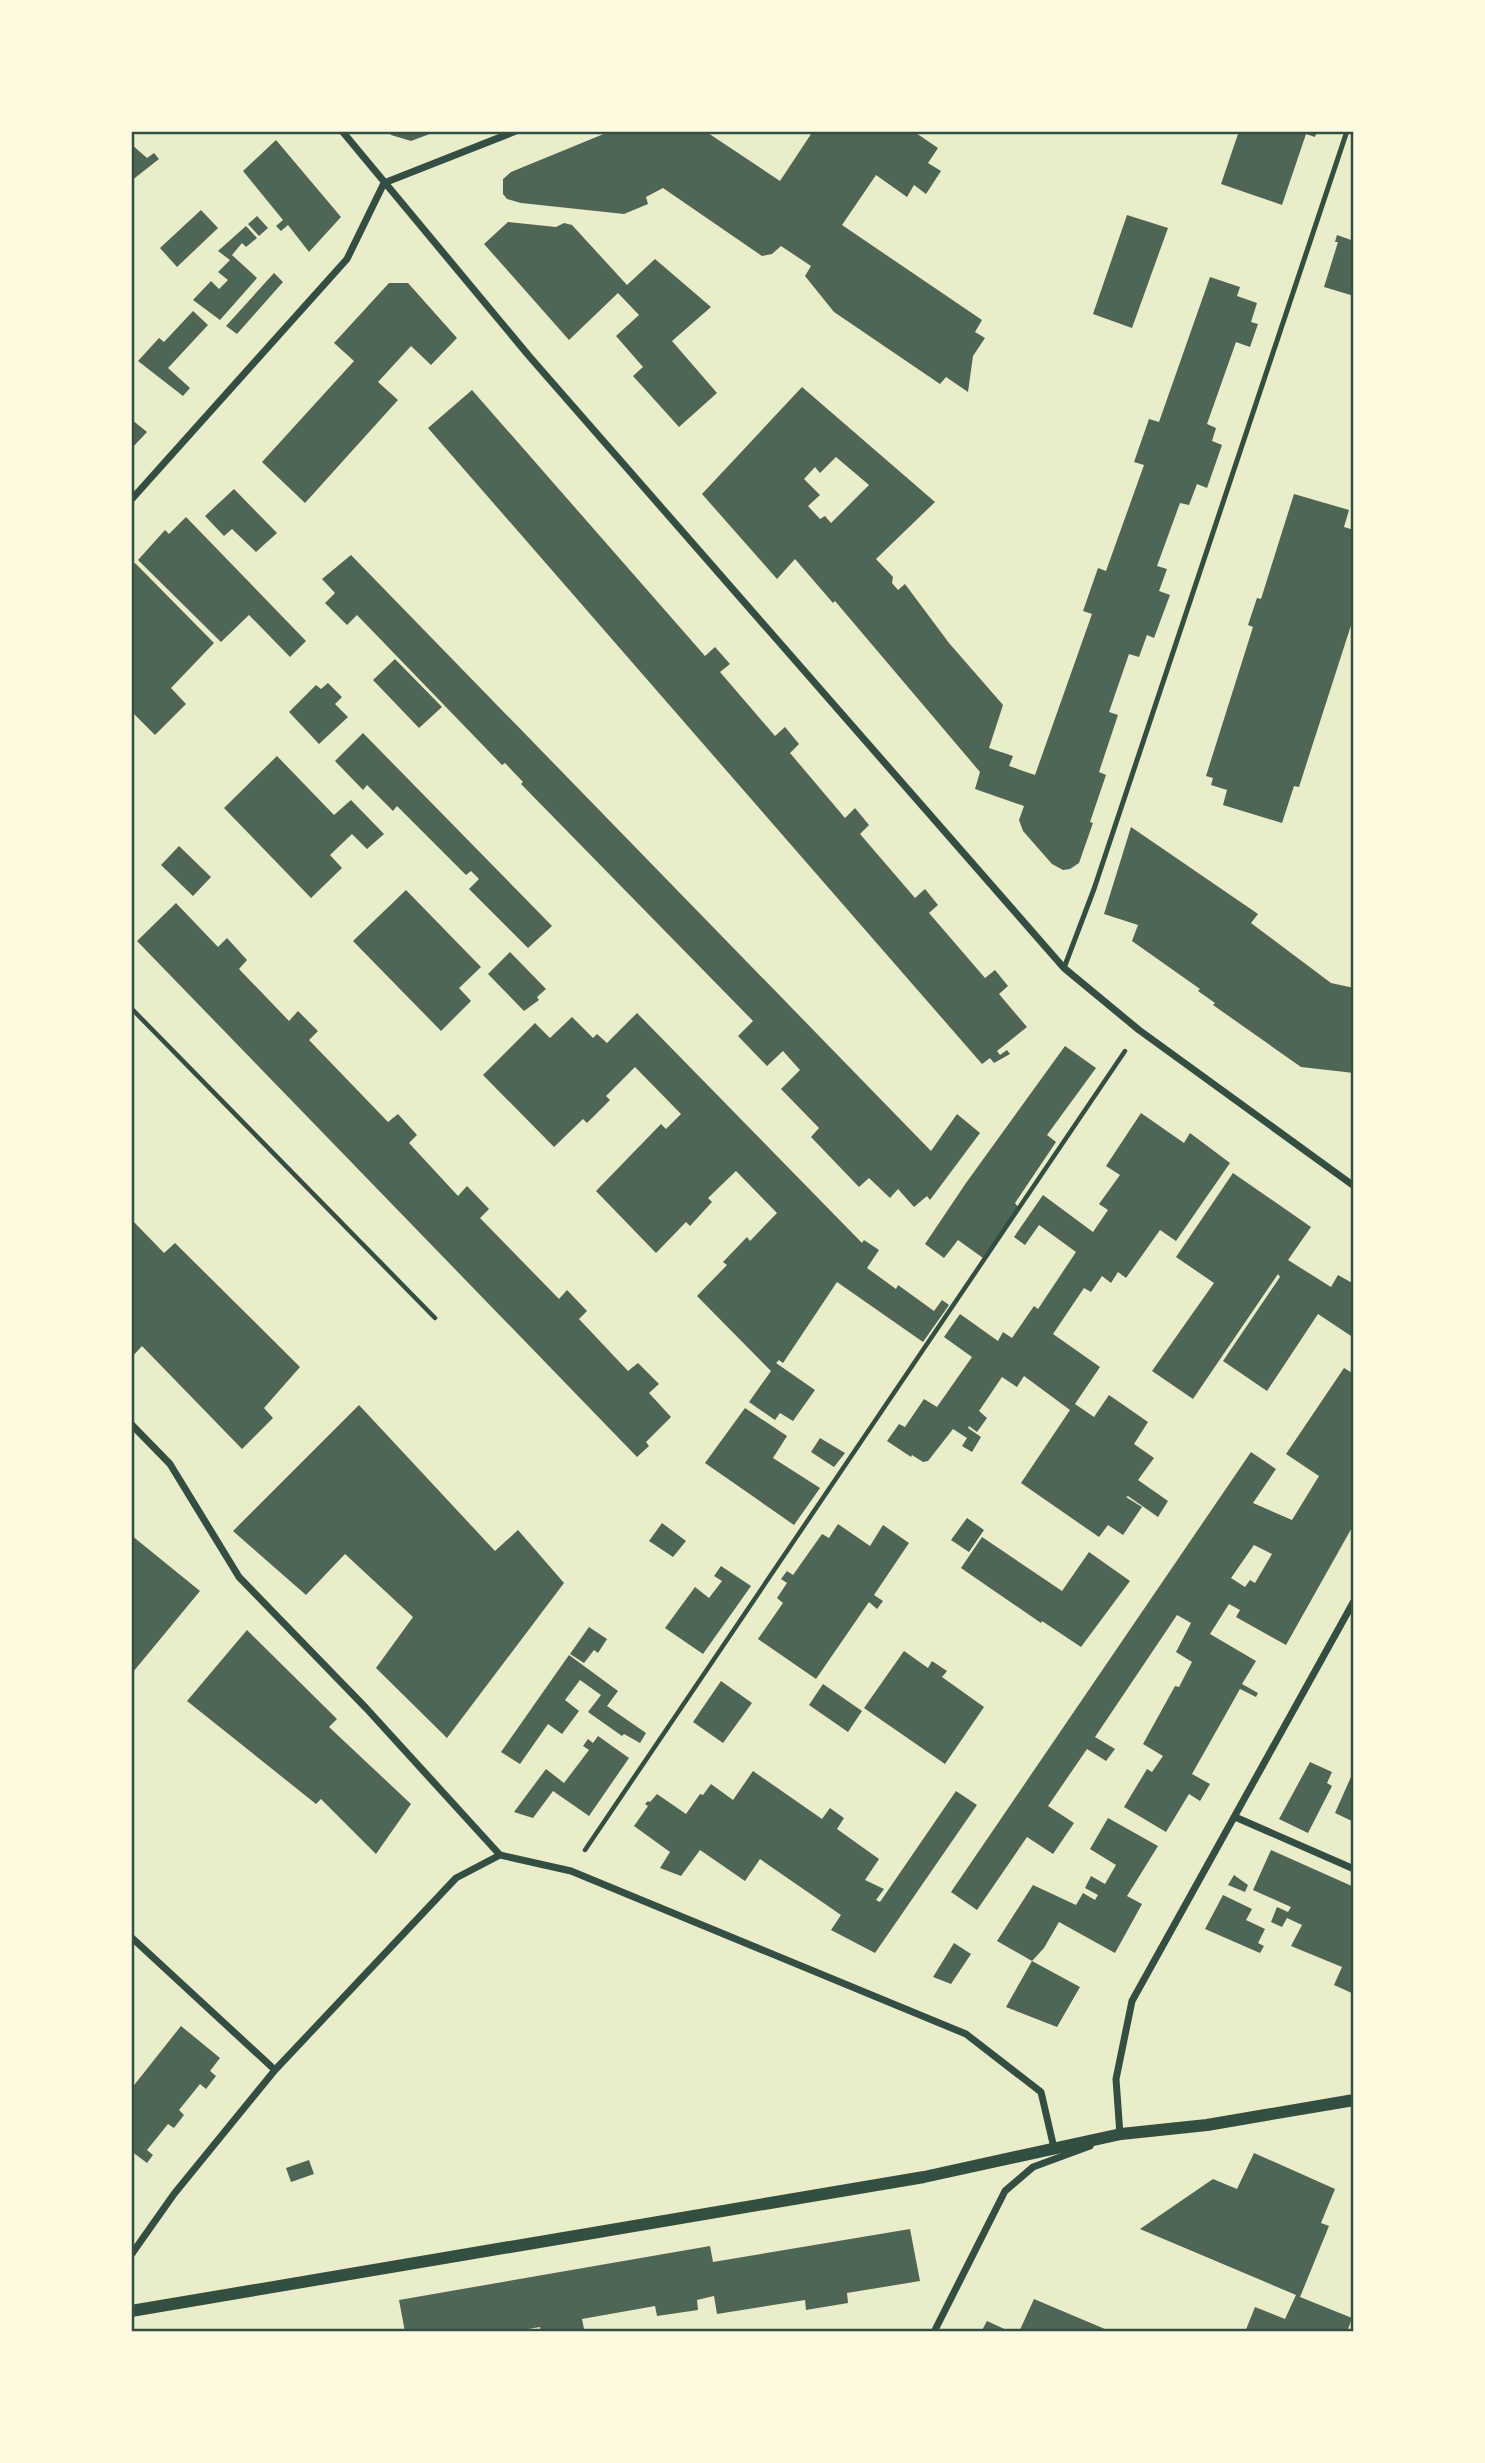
<svg xmlns="http://www.w3.org/2000/svg" width="1485" height="2463" font-family="'Golos Text',sans-serif">
  <style>
    .building { fill: #4f6655; fill-rule: evenodd }
    .lines { fill: none; stroke-linecap: round; stroke-linejoin: round }
    .path { stroke: #344e41; stroke-width: 4.5 }
    .service { stroke: #344e41; stroke-width: 5 }
    .minor { stroke: #344e41; stroke-width: 7 }
    .tertiary { stroke: #344e41; stroke-width: 12 }
    .neatline { fill: none; stroke: #344e41; stroke-width: 2.5 }
  </style>
  <rect width="100%" height="100%" fill="#e9edc9"/>
  <!-- building -->
  <path class="building" d="M388,131H435V132L411,141L391,135Z
    M611,131H705L780,181L813,131H913L938,148L928,163L941,171L926,194L914,185L907,197L876,175L842,225L982,320L975,332L985,338L973,356L968,392L946,377L940,384L834,312L805,276L811,266L781,246L772,254L762,256L663,188L646,197L648,204L624,214L521,203L507,199L503,194V179L511,172Z
    M1239,131H1317L1315,137L1306,134L1282,205L1221,184Z
    M276,140L341,217L309,252L288,225L281,231L276,226L283,220L243,171Z
    M131,144L147,158L154,153L159,159L131,181Z
    M201,210L218,228L177,267L160,248Z
    M1127,215L1168,228L1132,328L1093,314Z
    M257,216L268,228L259,236L248,224Z
    M508,222L556,227L564,223L572,225L627,285L655,259L711,307L672,341L717,393L679,427L633,376L643,367L616,336L639,315L618,293L569,340L484,244Z
    M246,226L257,238L246,247L242,243L232,255L257,278L220,320L193,300L211,281L219,289L228,280L218,272L230,260L218,251Z
    M1337,235L1354,241V296L1324,287L1338,242H1335Z
    M274,273L283,282L237,334L226,326Z
    M1210,277L1240,287L1237,296L1257,303L1251,322L1258,324L1250,347L1236,342L1207,424L1216,428L1212,441L1222,445L1207,488L1197,484L1189,505L1180,503L1157,566L1167,569L1159,591L1170,595L1154,638L1147,635L1139,657L1129,654L1109,712L1118,715L1099,772L1106,775L1090,822L1093,823L1079,863L1070,869L1063,870L1052,864L1023,831L1019,820L1024,806L975,789L980,772L835,601L833,603L795,559L777,579L702,494L802,387L935,502L876,559L893,577L892,583L898,590L905,584L949,643L1003,705L989,748L1013,756L1009,766L1035,775L1092,614L1083,611L1098,568L1106,571L1144,465L1134,462L1149,419L1159,422ZM836,457L869,485L831,523L825,516L820,519L808,506L820,495L804,479L815,467L820,473Z
    M389,283H408L457,338L431,365L411,346L378,382L398,400L305,503L262,462L354,361L334,343Z
    M193,311L208,325L168,368L190,388L183,396L138,361L159,338L164,342Z
    M472,390L705,656L715,647L730,664L720,672L775,736L785,727L799,744L790,753L845,818L855,808L869,825L860,834L915,898L925,889L938,905L929,913L985,978L995,970L1008,986L999,994L1027,1027L997,1051L1000,1055L1007,1050L1010,1054L994,1063L990,1058L982,1064L428,428Z
    M131,419L147,432L131,449Z
    M234,489L277,533L256,552L232,529L224,536L205,516Z
    M1294,494L1349,510L1344,527L1354,530V616L1299,787L1294,786L1282,823L1223,805L1227,790L1211,785L1213,778L1206,776L1253,627L1248,625L1257,598L1261,599Z
    M186,517L306,641L290,657L249,615L221,642L138,560L165,530L169,534Z
    M351,555L931,1151L957,1114L980,1133L930,1200L927,1196L914,1207L898,1189L890,1198L869,1178L859,1187L811,1137L819,1128L781,1089L800,1070L783,1051L767,1066L738,1036L753,1021L521,784L523,782L505,763L502,765L357,615L347,625L325,603L335,593L322,579Z
    M135,563L214,643L171,688L186,704L155,735L131,711V567Z
    M395,659L442,707L419,728L373,680Z
    M328,683L342,697L335,704L348,717L319,744L289,712L316,685L321,689Z
    M363,733L552,926L528,948L469,889L479,879L471,871L466,875L397,806L393,811L367,785L363,790L335,761Z
    M277,756L334,815L351,800L384,834L367,849L352,834L330,855L342,868L311,898L224,808Z
    M1131,827L1258,914L1251,923L1331,983L1354,988V1073L1301,1067L1213,1005L1215,1003L1198,991L1200,989L1132,941L1138,925L1104,914Z
    M179,846L211,877L193,896L161,865Z
    M406,890L481,967L459,988L471,1001L441,1031L353,941Z
    M176,903L218,947L227,938L247,960L239,969L289,1021L298,1011L318,1031L309,1040L388,1122L398,1114L417,1135L409,1143L458,1196L467,1186L489,1209L480,1218L559,1299L567,1290L587,1311L579,1319L628,1371L638,1363L659,1384L649,1393L671,1417L646,1442L649,1446L637,1457L137,941Z
    M510,952L546,989L537,997L539,1000L524,1011L488,974Z
    M637,1013L862,1243L864,1240L879,1250L867,1268L896,1289L898,1285L934,1311L942,1300L949,1305L923,1342L837,1282L783,1363L779,1360L776,1363L815,1390L793,1421L780,1413L775,1420L749,1402L771,1371L697,1296L727,1265L723,1262L747,1237L750,1241L777,1213L736,1171L708,1198L712,1202L690,1226L686,1222L656,1253L596,1191L661,1124L666,1129L681,1114L635,1067L606,1096L610,1100L587,1123L583,1119L554,1147L483,1075L535,1023L550,1038L572,1017L593,1038L597,1034L607,1043Z
    M1065,1046L1096,1068L1047,1135L1056,1142L1015,1203L1018,1207L983,1258L958,1240L944,1258L925,1244L966,1183Z
    M1141,1113L1184,1143L1190,1133L1230,1163L1176,1241L1160,1230L1126,1278L1118,1272L1111,1283L1102,1276L1091,1292L1084,1288L1053,1334L1100,1367L1075,1404L1094,1417L1109,1395L1148,1422L1134,1444L1154,1458L1138,1480L1168,1501L1158,1517L1128,1496L1126,1497L1142,1507L1123,1535L1108,1525L1099,1537L1021,1483L1070,1410L1024,1376L1017,1387L1002,1377L979,1411L987,1418L977,1432L969,1426L968,1428L981,1437L972,1452L962,1446L967,1438L953,1429L928,1461L923,1462L912,1455L911,1457L887,1441L899,1424L905,1427L924,1399L937,1407L972,1357L944,1337L960,1314L998,1341L1003,1332L1012,1338L1034,1306L1038,1309L1076,1252L1039,1225L1025,1245L1014,1237L1043,1195L1093,1232L1108,1210L1099,1204L1120,1175L1106,1166Z
    M1233,1173L1311,1227L1288,1260L1331,1287L1338,1275L1354,1284V1338L1318,1314L1267,1391L1223,1361L1280,1277L1278,1274L1193,1399L1152,1371L1214,1283L1176,1257Z
    M131,1219L164,1253L175,1243L300,1367L264,1408L273,1418L242,1449L142,1346L131,1358Z
    M1344,1368L1354,1374V1524L1286,1645L1236,1617L1240,1610L1229,1604L1210,1634L1256,1661L1242,1684L1258,1693L1256,1697L1240,1689L1192,1774L1210,1784L1200,1801L1189,1794L1166,1832L1124,1807L1147,1769L1152,1772L1163,1756L1143,1744L1175,1686L1179,1687L1192,1662L1176,1652L1191,1623L1177,1615L1095,1737L1115,1749L1106,1761L1087,1749L1048,1806L1074,1823L1053,1854L1027,1837L977,1910L951,1892L1251,1452L1276,1469L1253,1503L1292,1520L1319,1476L1286,1454ZM1254,1545L1272,1554L1255,1583L1250,1580L1245,1587L1231,1578Z
    M359,1405L495,1551L518,1530L564,1583L447,1738L376,1668L413,1617L345,1554L306,1595L233,1531Z
    M745,1408L787,1436L773,1458L820,1488L794,1525L705,1463Z
    M820,1438L845,1453L834,1467L811,1452Z
    M967,1518L984,1530L969,1552L951,1540Z
    M662,1523L686,1541L673,1557L649,1541Z
    M838,1524L870,1546L883,1525L909,1543L874,1595L883,1601L877,1609L869,1602L816,1679L758,1639L783,1603L777,1598L787,1583L781,1579L787,1571L793,1575L822,1534L829,1538Z
    M131,1535L200,1591L133,1672L131,1670Z
    M982,1537L1062,1591L1089,1552L1130,1581L1081,1647L1042,1621L1041,1623L961,1568Z
    M721,1566L751,1586L703,1654L665,1628L695,1587L709,1598L722,1581L714,1576Z
    M589,1627L607,1639L598,1653L594,1650L584,1663L570,1654Z
    M247,1630L337,1719L329,1727L411,1804L376,1854L321,1799L316,1804L187,1701Z
    M904,1651L928,1668L932,1661L947,1671L942,1677L984,1707L945,1764L864,1708Z
    M569,1655L618,1691L607,1706L646,1733L640,1743L624,1734L622,1736L588,1712L601,1695L580,1680L565,1700L579,1711L562,1734L548,1724L520,1764L501,1752Z
    M721,1681L752,1703L723,1743L693,1722Z
    M823,1684L862,1711L848,1732L809,1705Z
    M598,1736L629,1758L589,1816L553,1791L533,1818L514,1812L546,1769L564,1783L589,1750L583,1746L588,1739L593,1743Z
    M1310,1762L1332,1772L1327,1783L1332,1786L1308,1833L1279,1819Z
    M1354,1770V1822L1335,1813Z
    M753,1771L822,1819L830,1808L844,1818L837,1829L879,1859L865,1880L884,1889L876,1900L880,1902L956,1791L977,1805L875,1953L831,1930L841,1915L760,1859L745,1881L700,1850L681,1876L660,1868L670,1852L634,1826L648,1806L645,1804L648,1801L650,1802L657,1794L686,1814L700,1794L703,1795L711,1784L733,1800Z
    M1108,1818L1158,1846L1127,1896L1142,1904L1115,1953L1059,1922L1044,1948L1032,1961L1080,1987L1057,2027L1006,2007L1032,1961L997,1941L1033,1885L1076,1905L1083,1893L1095,1900L1098,1895L1085,1888L1091,1876L1105,1884L1116,1865L1090,1849Z
    M1271,1850L1354,1887V1994L1334,1985L1342,1967L1291,1946L1302,1925L1287,1918L1282,1927L1271,1922L1277,1907L1288,1912L1291,1907L1253,1890Z
    M1234,1875L1248,1885L1245,1892L1228,1885Z
    M1223,1895L1252,1909L1246,1920L1265,1929L1258,1943L1264,1946L1260,1953L1205,1929Z
    M954,1943L971,1954L951,1984L933,1977Z
    M181,2026L220,2058L210,2071L216,2076L206,2089L200,2084L179,2110L184,2115L174,2128L168,2124L147,2150L153,2155L147,2163L131,2151V2089Z
    M1254,2153L1335,2189L1321,2223L1329,2226L1300,2297L1352,2318L1347,2332H1245L1255,2307L1285,2319L1296,2295L1140,2229L1213,2179L1237,2189Z
    M309,2160L314,2174L291,2182L286,2168Z
    M910,2229L920,2281L847,2293L848,2303L806,2310L805,2300L717,2314L714,2296L697,2300L698,2310L657,2316L655,2306L582,2319L584,2329L569,2332H541L540,2327L511,2332H405L399,2300L710,2246L713,2262Z
    M1034,2299L1112,2332H1019Z
    M987,2321L1011,2332H981Z"/>
  <g class="lines">
    <!-- path -->
    <path class="path" d="M131,1008L435,1318
      M585,1850L1125,1051"/>
    <!-- service -->
    <path class="service" d="M1064,968L1094,889L1347,131"/>
    <!-- minor -->
    <path class="minor" d="M342,131L529,356L1064,968L1139,1030L1354,1186
      M384,183L516,131
      M131,500L347,259L384,183
      M131,1424L170,1464L239,1577L366,1708L500,1855
      M1235,1817L1354,1869
      M131,1937L275,2070
      M1120,2135L1116,2079L1132,2001L1354,1601
      M131,2255L174,2194L275,2070L456,1878L500,1855L571,1871L966,2034L1041,2092L1054,2148
      M934,2332L1005,2191L1033,2167L1090,2146"/>
    <!-- tertiary -->
    <path class="tertiary" d="M131,2311L924,2177L1121,2134L1207,2125L1354,2100"/>
  </g>
  <!-- border -->
  <rect width="1485" height="2463" fill="none" stroke="#fefae0" stroke-width="266"/>
  <rect x="133" y="133" width="1219" height="2197" class="neatline"/>
</svg>
